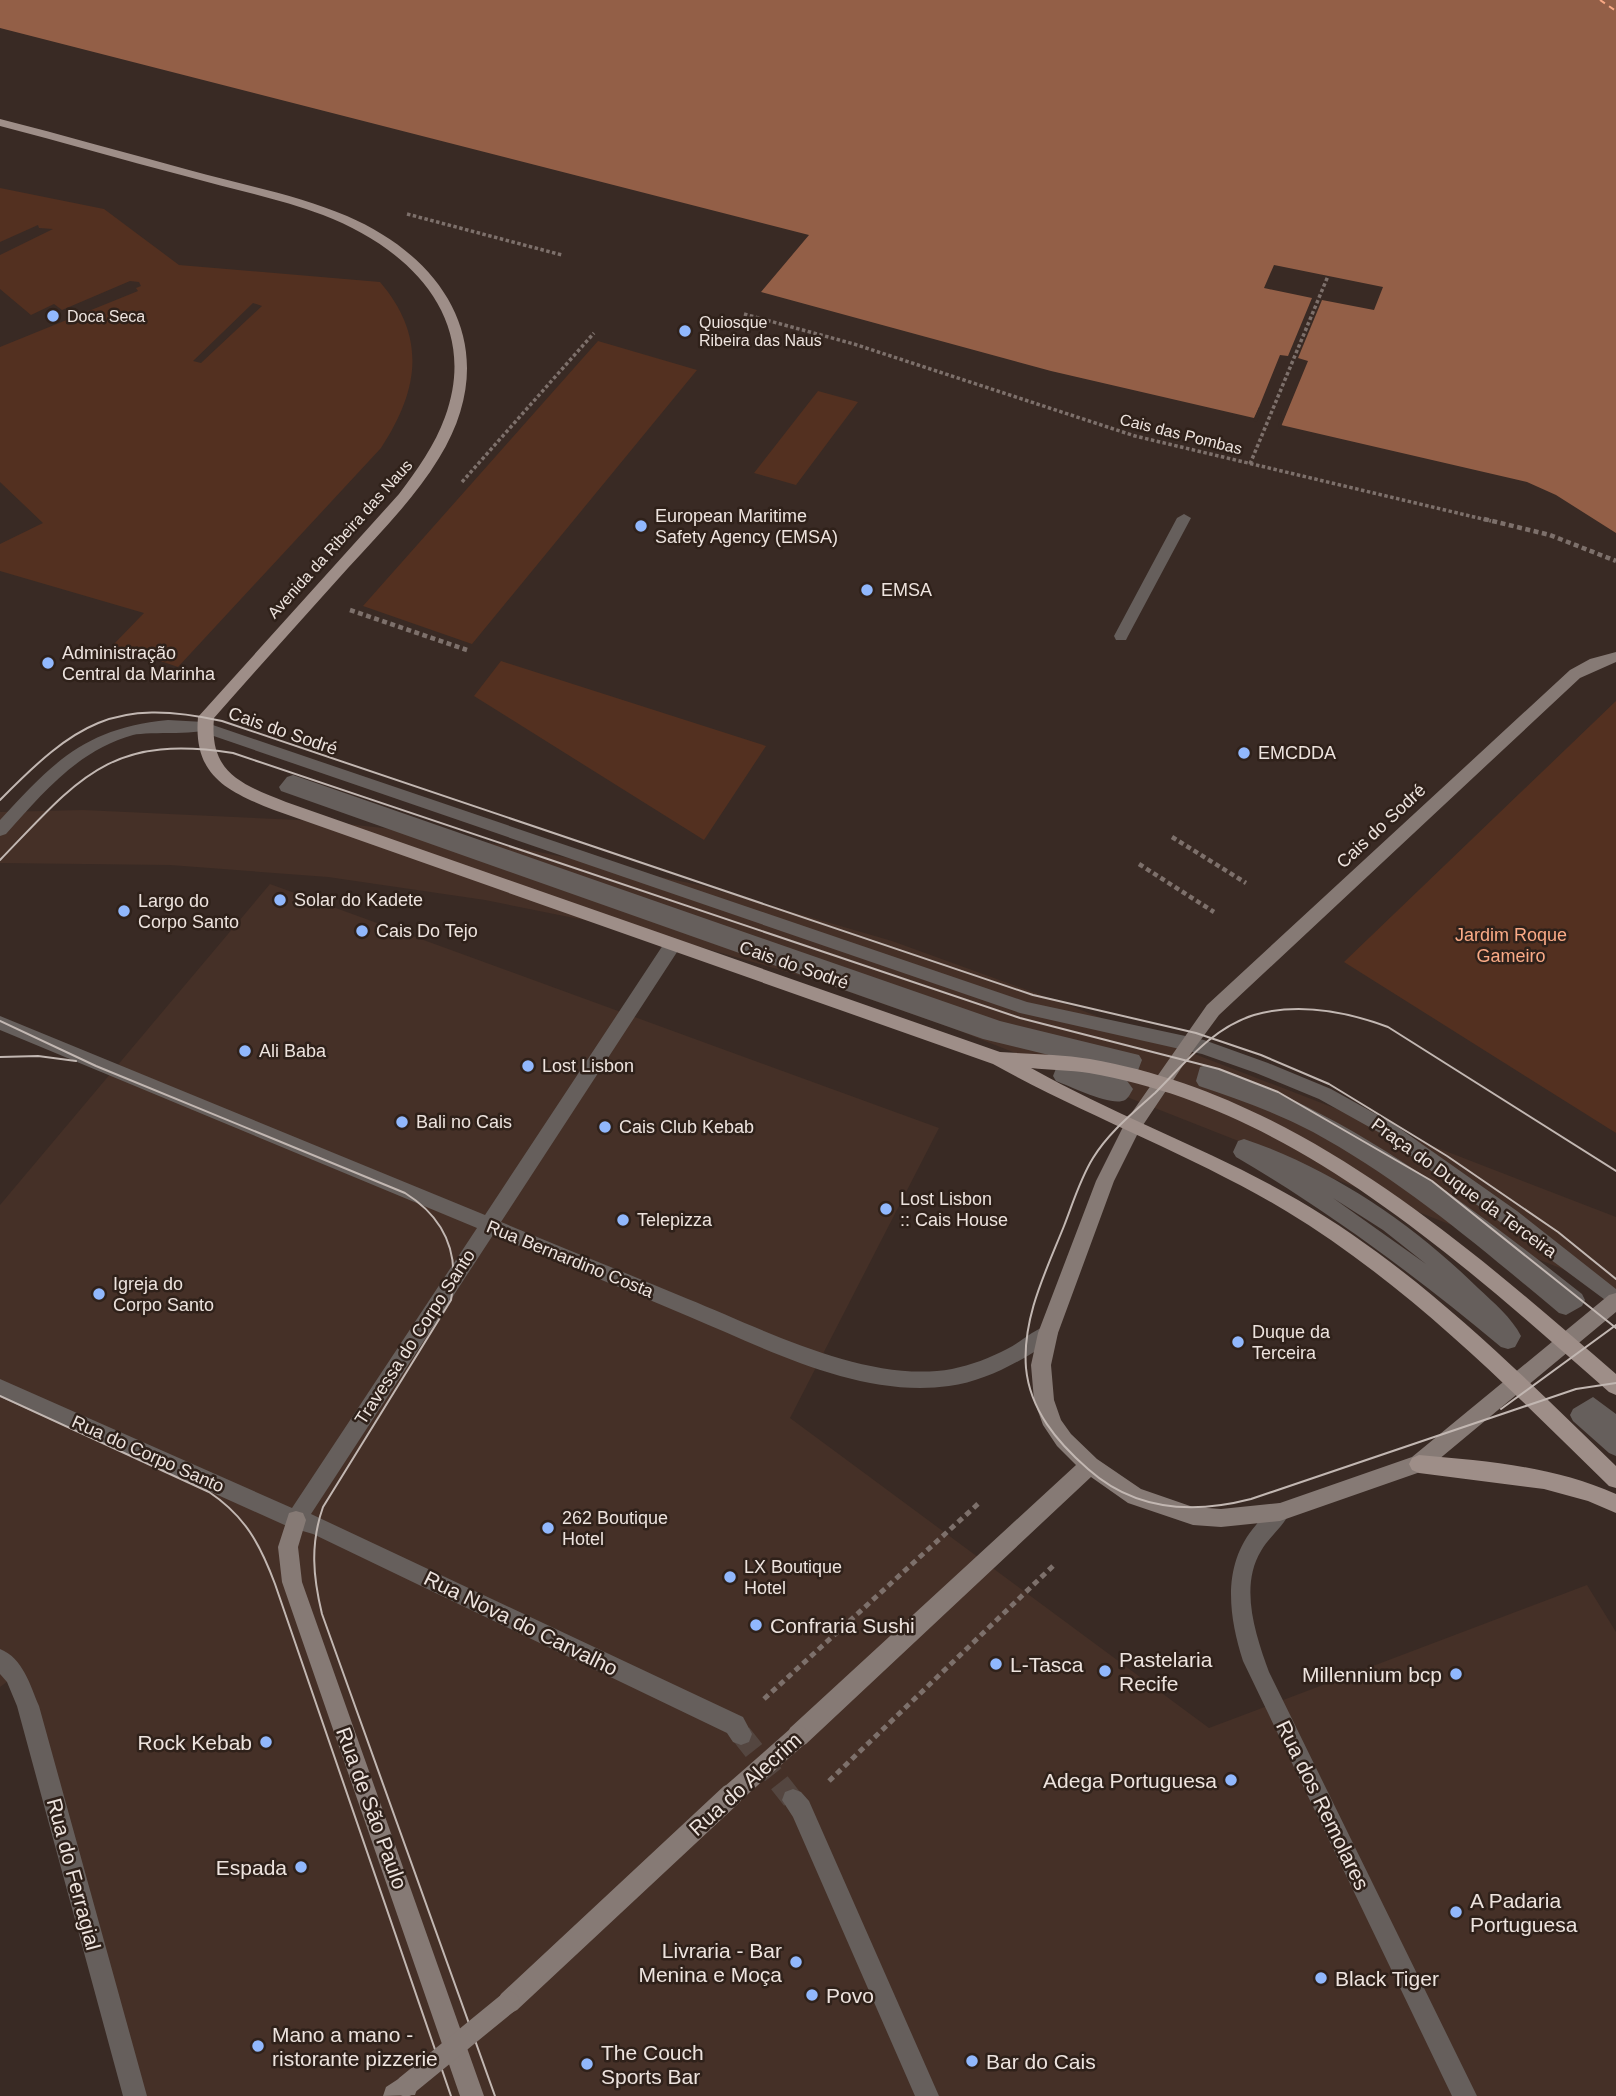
<svg xmlns="http://www.w3.org/2000/svg" width="1616" height="2096" font-family="Helvetica,sans-serif">
  <style>
    .built { fill: #453027 }
    .green { fill: #533020; fill-rule: evenodd }
    .water { fill: #935f47 }
    .pier { fill: #392a24 }
    .lines { fill: none; stroke-linecap: round; stroke-linejoin: round }
    .ferry { stroke: #f8a884; stroke-width: 2; stroke-dasharray: 6 5; stroke-linecap: butt }
    .street-tunnel { stroke: #544640; stroke-width: 21; stroke-dasharray: 21 10; stroke-linecap: butt }
    .path-far2 { stroke: #7d706b; stroke-width: 3.5; stroke-dasharray: 3.5 2.5; stroke-linecap: butt }
    .path-far1 { stroke: #7d706b; stroke-width: 4.5; stroke-dasharray: 5 3.5; stroke-linecap: butt }
    .path { stroke: #7d706b; stroke-width: 5; stroke-dasharray: 6 4.5; stroke-linecap: butt }
    .lane { fill: #665f5c; fill-rule: evenodd }
    .street { fill: #665f5c; fill-rule: evenodd }
    .secondary { fill: #867a75; fill-rule: evenodd }
    .primary { fill: #9e8e88; fill-rule: evenodd }
    .tram { stroke: #c2b7b2; stroke-width: 2 }
    .secondary-bridge { stroke: #867a75; stroke-width: 21 }
    .poi-dot { fill: #91b8fd; stroke: #2f211a; stroke-width: 2.5 }
    .labels { text-anchor: middle; dominant-baseline: central; stroke-width: 5; stroke-linejoin: round; paint-order: stroke }
    .far-poi-label { font-size: 16px; fill: #ede3de; stroke: #2f211a; text-anchor: start }
    .far-street-label { font-size: 16px; fill: #ede3de; stroke: #2f211a }
    .poi-label { font-size: 18px; fill: #ede3de; stroke: #2f211a; text-anchor: start }
    .street-label { font-size: 18px; fill: #ede3de; stroke: #2f211a }
    .park-label { font-size: 18px; fill: #fbab87; stroke: #2f211a }
    .near-street-label { font-size: 21px; fill: #ede3de; stroke: #2f211a }
    .near-poi-label { font-size: 21px; fill: #ede3de; stroke: #2f211a; text-anchor: start }
  </style>
  <rect width="100%" height="100%" fill="#392a24"/>
  <!-- built -->
  <path class="built" d="M83,810L320,821L419,832L515,847L699,885L892,941L1063,1003L1616,1217V1290L952,1028L815,980L659,935L485,900L328,877L170,865L0,863V812Z
    M270,884L939,1128L790,1418L1209,1728L1587,1585L1616,1632V2096H134L15,1676L0,1687V1205Z"/>
  <!-- green -->
  <path class="green" d="M0,188L104,209L179,265L380,282C427,337 419,390 381,448L178,667L113,645L144,613L0,571V544L43,523L0,482V347L138,291L136,288L141,286L139,282L130,281L62,310L54,304L31,315L0,289V255L53,229L39,228L38,225L0,242ZM253,303L262,306L201,363L193,361Z
    M598,341L697,370L472,644L363,606Z
    M818,391L858,402L796,485L754,473Z
    M501,661L766,746L704,840L474,696Z
    M1616,701V1133L1344,962Z"/>
  <!-- water -->
  <path class="water" d="M0,0H1616V533L1556,495L1527,482L1281,425L1286,413L1259,407L1254,418L1051,371L761,292L809,235L0,28Z"/>
  <!-- pier -->
  <path class="pier" d="M1274,265L1383,287L1374,310L1322,300L1298,358L1308,361L1280,429L1278,425L1282,415L1261,411L1257,421L1253,422L1280,355L1288,356L1312,298L1264,288Z"/>
  <g class="lines">
    <!-- ferry -->
    <path class="ferry" d="M1600,0L1616,11"/>
    <!-- street-tunnel -->
    <path class="street-tunnel" d="M741,1734L793,1800"/>
    <!-- path-far2 -->
    <path class="path-far2" d="M407,214L562,255
      M744,314L854,344L1135,436L1491,521
      M1250,464L1328,276
      M462,482L594,333"/>
    <!-- path-far1 -->
    <path class="path-far1" d="M1484,519L1550,535L1616,561
      M350,610L467,650
      M1172,837L1246,883
      M1139,864L1214,912"/>
    <!-- path -->
    <path class="path" d="M764,1699L979,1503
      M829,1781L1055,1564"/>
    <!-- lane -->
    <path class="lane" d="M1184,514L1191,518L1128,636L1126,640H1116L1114,636L1177,518Z
      M204,722L1027,1002L1204,1040L1268,1063L1331,1089L1392,1123L1517,1211L1616,1289V1308L1380,1133L1319,1099L1256,1073L1202,1054L1020,1013L199,731L196,727L199,723Z"/>
    <!-- street -->
    <path class="street" d="M168,720L204,722L212,727C205,736 149,731 133,735C78,750 42,794 6,834L0,836V820C54,761 86,728 168,720Z
      M293,775L1000,1021L1139,1055L1142,1060L1137,1073L1131,1075L983,1039L281,791L279,787L287,777Z
      M673,938L681,944L679,949L501,1222C564,1248 626,1273 688,1299C765,1330 868,1384 952,1369C971,1365 990,1358 1007,1349C1021,1342 1033,1330 1048,1325L1055,1327L1058,1333L1055,1339C1022,1360 988,1381 949,1386C860,1398 769,1350 690,1317C624,1289 558,1262 493,1235L311,1514L743,1717L752,1734L749,1742L741,1745L733,1742L727,1733L313,1534L289,1527L0,1397V1379L292,1508L477,1228L0,1030V1016L485,1215L667,939Z
      M1063,1064L1125,1078L1133,1089C1130,1094 1128,1100 1122,1101C1109,1105 1069,1086 1056,1081L1053,1076L1057,1066Z
      M1206,1065C1349,1112 1465,1202 1582,1294L1585,1300L1582,1306L1566,1315L1559,1313C1481,1248 1403,1181 1313,1132C1277,1113 1238,1099 1199,1086L1196,1081L1200,1067Z
      M1244,1139C1331,1168 1413,1224 1478,1288C1493,1302 1512,1318 1521,1336L1515,1347L1508,1349L1501,1347C1417,1277 1330,1212 1236,1157L1233,1152L1238,1141ZM1333,1198L1383,1230L1426,1264Z
      M1593,1397L1616,1414V1456L1609,1453L1573,1421L1570,1415L1573,1409Z
      M1280,1503L1287,1505L1290,1512C1283,1527 1269,1537 1261,1551C1239,1587 1256,1636 1269,1672L1477,2096H1452L1243,1661C1228,1614 1222,1564 1256,1525C1263,1516 1270,1506 1280,1503Z
      M0,1649C23,1658 30,1685 39,1706L147,2096H123L17,1706L7,1682L0,1674Z
      M793,1789L801,1792L809,1801L939,2096H915L793,1817L782,1800L785,1792Z"/>
    <!-- secondary -->
    <path class="secondary" d="M1616,652V662L1580,678L1219,1015L1194,1049L1139,1131L1114,1181L1058,1333L1051,1365L1054,1400L1061,1420L1071,1434L1097,1459L1141,1489L1193,1507L1221,1509L1280,1503L1412,1457L1609,1295L1616,1293V1312L1426,1470L1280,1521L1221,1527L1193,1525L1128,1503L1091,1477L806,1744L798,1747L790,1744L787,1736L790,1728L1076,1465L1057,1446L1043,1425L1034,1400L1031,1365L1038,1333L1096,1181L1126,1121L1207,1005L1570,670L1590,659Z
      M296,1511L303,1513L306,1520L298,1547L302,1582L484,2096H460L282,1582L278,1547L289,1513Z
      M732,1783L740,1786L743,1794L740,1802L517,2010L509,2014L501,2010L497,2002L501,1994L724,1786Z
      M406,2074L415,2077L418,2086L415,2095L383,2096L386,2087Z"/>
    <!-- primary -->
    <path class="primary" d="M0,119C63,135 126,153 189,170C242,185 296,194 347,216C451,261 503,354 439,458C414,499 380,533 348,568C303,618 258,668 214,718C209,773 241,784 286,802L1000,1052C1029,1054 1060,1054 1090,1059C1297,1095 1462,1241 1616,1374V1395L1609,1392C1458,1260 1294,1108 1089,1073C1070,1070 1050,1070 1031,1068C1118,1117 1212,1150 1298,1200C1418,1270 1517,1370 1616,1466V1488L1609,1486C1508,1387 1408,1285 1286,1211C1193,1155 1088,1117 993,1064L274,810C226,791 193,775 198,717L399,494C417,470 435,445 445,417C481,318 409,248 323,215C278,198 231,189 185,176C123,160 62,142 0,126Z
      M1419,1455C1487,1461 1553,1466 1616,1494V1513L1588,1501L1544,1489L1419,1473L1412,1470L1409,1464L1412,1458Z"/>
    <!-- tram -->
    <path class="tram" d="M0,800C75,724 113,697 222,721L1033,995L1196,1033L1261,1055L1329,1084L1447,1156L1558,1232L1616,1279
      M0,860C80,777 110,734 233,753L1020,1018L1219,1069L1278,1092L1432,1181L1616,1328
      M0,1021L96,1066L405,1193C445,1218 460,1254 451,1300L323,1507C310,1544 313,1577 322,1614L495,2096
      M0,1057L38,1056L76,1061
      M1616,1171L1388,1027C1345,1011 1299,1002 1254,1015C1212,1028 1184,1064 1155,1093C1133,1113 1109,1132 1093,1158C1080,1179 1073,1203 1064,1226C1046,1271 1022,1318 1026,1368C1030,1410 1057,1442 1088,1469C1135,1511 1193,1514 1251,1499L1576,1389L1616,1383
      M0,1396L209,1492C245,1516 260,1544 275,1584L451,2096
      M1501,1409L1616,1325"/>
    <!-- secondary-bridge -->
    <path class="secondary-bridge" d="M732,1794L798,1736
      M406,2086L509,2002"/>
  </g>
  <!-- markers -->
  <g class="poi-dot">
    <circle cx="53" cy="316" r="7"/>
    <circle cx="685" cy="331" r="7"/>
    <circle cx="641" cy="526" r="7"/>
    <circle cx="867" cy="590" r="7"/>
    <circle cx="48" cy="663" r="7"/>
    <circle cx="1244" cy="753" r="7"/>
    <circle cx="280" cy="900" r="7"/>
    <circle cx="124" cy="911" r="7"/>
    <circle cx="362" cy="931" r="7"/>
    <circle cx="245" cy="1051" r="7"/>
    <circle cx="528" cy="1066" r="7"/>
    <circle cx="402" cy="1122" r="7"/>
    <circle cx="605" cy="1127" r="7"/>
    <circle cx="886" cy="1209" r="7"/>
    <circle cx="623" cy="1220" r="7"/>
    <circle cx="99" cy="1294" r="7"/>
    <circle cx="1238" cy="1342" r="7"/>
    <circle cx="548" cy="1528" r="7"/>
    <circle cx="730" cy="1577" r="7"/>
    <circle cx="756" cy="1625" r="7"/>
    <circle cx="996" cy="1664" r="7"/>
    <circle cx="1105" cy="1671" r="7"/>
    <circle cx="1456" cy="1674" r="7"/>
    <circle cx="266" cy="1742" r="7"/>
    <circle cx="1231" cy="1780" r="7"/>
    <circle cx="301" cy="1867" r="7"/>
    <circle cx="1456" cy="1912" r="7"/>
    <circle cx="796" cy="1962" r="7"/>
    <circle cx="1321" cy="1978" r="7"/>
    <circle cx="812" cy="1995" r="7"/>
    <circle cx="258" cy="2046" r="7"/>
    <circle cx="972" cy="2061" r="7"/>
    <circle cx="587" cy="2064" r="7"/>
  </g>
  <g class="labels">
    <!-- far-poi labels -->
    <g class="far-poi-label">
      <text x="67" y="316">Doca Seca</text>
      <text x="699" y="322">Quiosque<tspan x="699" dy="18">Ribeira das Naus</tspan></text>
    </g>
    <!-- far-street labels -->
    <g class="far-street-label">
      <text transform="translate(1181 434) rotate(14)">Cais das Pombas</text>
      <text transform="translate(340 539) rotate(-48)">Avenida da Ribeira das Naus</text>
    </g>
    <!-- poi labels -->
    <g class="poi-label">
      <text x="655" y="516">European Maritime<tspan x="655" dy="21">Safety Agency (EMSA)</tspan></text>
      <text x="881" y="590">EMSA</text>
      <text x="62" y="653">Administração<tspan x="62" dy="21">Central da Marinha</tspan></text>
      <text x="1258" y="753">EMCDDA</text>
      <text x="294" y="900">Solar do Kadete</text>
      <text x="138" y="901">Largo do<tspan x="138" dy="21">Corpo Santo</tspan></text>
      <text x="376" y="931">Cais Do Tejo</text>
      <text x="259" y="1051">Ali Baba</text>
      <text x="542" y="1066">Lost Lisbon</text>
      <text x="416" y="1122">Bali no Cais</text>
      <text x="619" y="1127">Cais Club Kebab</text>
      <text x="900" y="1199">Lost Lisbon<tspan x="900" dy="21">:: Cais House</tspan></text>
      <text x="637" y="1220">Telepizza</text>
      <text x="113" y="1284">Igreja do<tspan x="113" dy="21">Corpo Santo</tspan></text>
      <text x="1252" y="1332">Duque da<tspan x="1252" dy="21">Terceira</tspan></text>
      <text x="562" y="1518">262 Boutique<tspan x="562" dy="21">Hotel</tspan></text>
      <text x="744" y="1567">LX Boutique<tspan x="744" dy="21">Hotel</tspan></text>
    </g>
    <!-- street labels -->
    <g class="street-label">
      <text transform="translate(283 731) rotate(19)">Cais do Sodré</text>
      <text transform="translate(1381 826) rotate(-43)">Cais do Sodré</text>
      <text transform="translate(794 965) rotate(19)">Cais do Sodré</text>
      <text transform="translate(1464 1188) rotate(36)">Praça do Duque da Terceira</text>
      <text transform="translate(570 1259) rotate(22)">Rua Bernardino Costa</text>
      <text transform="translate(415 1337) rotate(-57)">Travessa do Corpo Santo</text>
      <text transform="translate(148 1454) rotate(24)">Rua do Corpo Santo</text>
    </g>
    <!-- park labels -->
    <g class="park-label">
      <text x="1511" y="935">Jardim Roque<tspan x="1511" dy="21">Gameiro</tspan></text>
    </g>
    <!-- near-street labels -->
    <g class="near-street-label">
      <text transform="translate(521 1623) rotate(26)">Rua Nova do Carvalho</text>
      <text transform="translate(745 1784) rotate(-42)">Rua do Alecrim</text>
      <text transform="translate(1323 1805) rotate(64)">Rua dos Remolares</text>
      <text transform="translate(372 1808) rotate(70)">Rua de São Paulo</text>
      <text transform="translate(74 1874) rotate(75)">Rua do Ferragial</text>
    </g>
    <!-- near-poi labels -->
    <g class="near-poi-label">
      <text x="770" y="1625">Confraria Sushi</text>
      <text x="1119" y="1659">Pastelaria<tspan x="1119" dy="24">Recife</tspan></text>
      <text x="1010" y="1664">L-Tasca</text>
      <text x="1442" y="1674" text-anchor="end">Millennium bcp</text>
      <text x="252" y="1742" text-anchor="end">Rock Kebab</text>
      <text x="1217" y="1780" text-anchor="end">Adega Portuguesa</text>
      <text x="287" y="1867" text-anchor="end">Espada</text>
      <text x="1470" y="1900">A Padaria<tspan x="1470" dy="24">Portuguesa</tspan></text>
      <text x="782" y="1950" text-anchor="end">Livraria - Bar<tspan x="782" dy="24">Menina e Moça</tspan></text>
      <text x="1335" y="1978">Black Tiger</text>
      <text x="826" y="1995">Povo</text>
      <text x="272" y="2034">Mano a mano -<tspan x="272" dy="24">ristorante pizzerie</tspan></text>
      <text x="601" y="2052">The Couch<tspan x="601" dy="24">Sports Bar</tspan></text>
      <text x="986" y="2061">Bar do Cais</text>
    </g>
  </g>
</svg>
